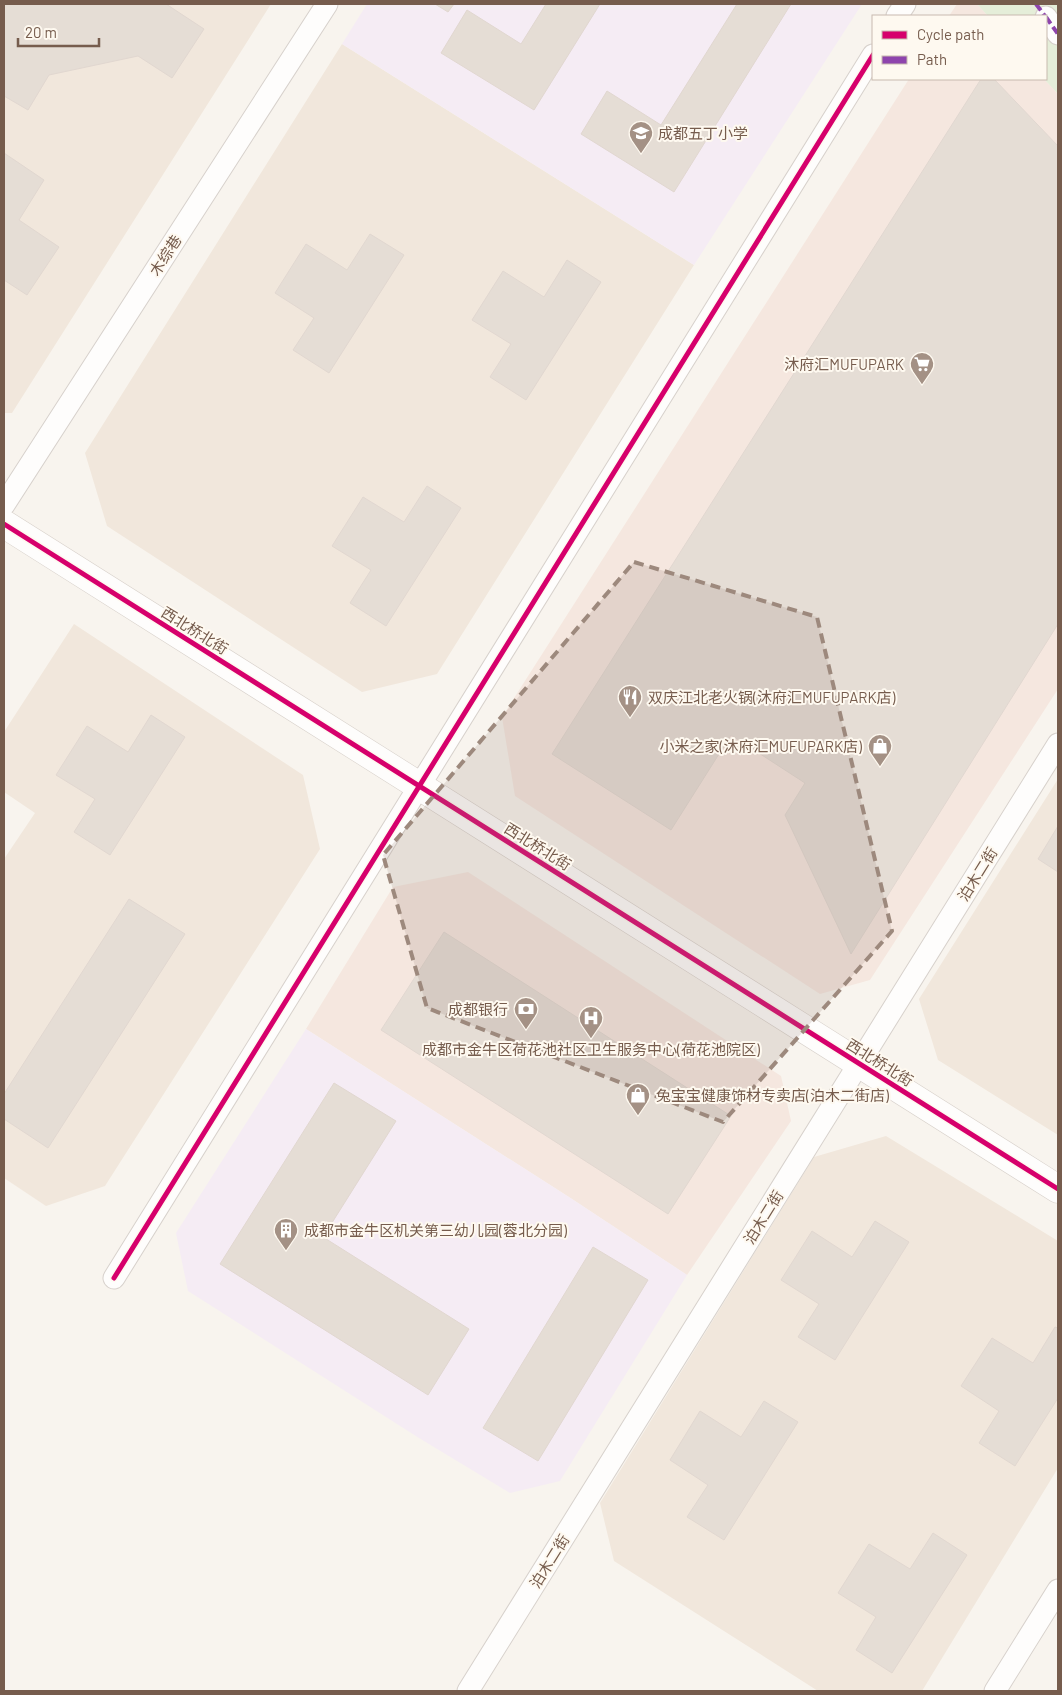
<svg xmlns="http://www.w3.org/2000/svg" width="1062" height="1695" font-family="Barlow,'Noto Sans SC',sans-serif">
  <style>
    .residential { fill: #f1e7dc }
    .commercial { fill: #f5e7df }
    .education { fill: #f5ecf4 }
    .green { fill: #e5eed9 }
    .building { fill: #e5ddd5; stroke: #e1d7d0 }
    .lines { fill: none; stroke-linecap: round; stroke-linejoin: round }
    .street-casing { stroke: #d7d1cc; stroke-width: 23 }
    .secondary-casing { stroke: #d7d0ca; stroke-width: 29 }
    .street { stroke: #fefdfc; stroke-width: 21 }
    .secondary { stroke: #fefdfc; stroke-width: 28 }
    .quiet { stroke: #8e44ad; stroke-width: 4; stroke-dasharray: 8 4; stroke-linecap: butt }
    .cycleway-casing { stroke: #fef9f0; stroke-width: 8 }
    .cycleway { stroke: #d6006c; stroke-width: 5 }
    .marked { fill: #9d897d; fill-opacity: 0.2; stroke: #9d897d; stroke-width: 4; stroke-dasharray: 10 6; stroke-linejoin: round }
    .labels { text-anchor: middle; dominant-baseline: central; stroke-width: 4; stroke-linejoin: round; paint-order: stroke }
    .poi-label { font-size: 15px; fill: #765c4d; stroke: #fef9f0; text-anchor: start }
    .street-label { font-size: 15px; fill: #765c4d; stroke: #fef9f0 }
  </style>
  <rect width="100%" height="100%" fill="#f8f4ee"/>
  <!-- residential -->
  <path class="residential" d="M4,4H271L12,413H4Z
    M342,44L694,265L437,674L362,692L107,526L85,453Z
    M74,624L303,775L320,849L105,1186L46,1206L4,1178V859L35,813L4,792V732Z
    M1058,779V1135L938,1060L919,999Z
    M886,1136L1058,1241V1468L922,1691H818L614,1561L600,1503L814,1157Z"/>
  <!-- commercial -->
  <path class="commercial" d="M957,4H977L988,16H949Z
    M909,79H1044L1058,94V689L870,980L820,994L515,796L502,717Z
    M468,872L781,1076L791,1121L687,1275L572,1199L306,1029L393,887Z"/>
  <!-- education -->
  <path class="education" d="M367,4H862L694,265L342,44Z
    M306,1029L572,1199L687,1275L560,1481L510,1493L419,1438L188,1291L176,1233Z"/>
  <!-- green -->
  <path class="green" d="M977,4H1058V94L1044,79H1046V16H988Z"/>
  <!-- building -->
  <path class="building" d="M4,4H166L204,29L172,78L138,56L49,75L28,110L4,96Z
    M435,4H454L448,12Z
    M546,4H600L534,110L441,53L467,10L521,44Z
    M737,4H791L674,192L581,134L607,91L661,125Z
    M981,79H994L1058,146V624L851,954L785,815L805,783L731,735L671,830L552,754Z
    M4,153L44,180L19,220L59,247L27,295L4,280Z
    M370,234L404,255L329,373L293,350L314,318L275,293L306,244L347,270Z
    M567,260L601,282L526,400L490,377L511,344L472,320L503,271L544,297Z
    M427,486L461,508L386,626L350,603L371,570L332,546L363,497L404,522Z
    M151,715L185,737L110,855L74,832L95,799L56,775L87,726L128,752Z
    M1058,826V872L1038,859Z
    M129,899L185,934L48,1148L4,1119V1094Z
    M444,932L731,1116L668,1214L381,1030Z
    M334,1083L396,1121L323,1237L469,1329L428,1395L220,1264Z
    M875,1221L909,1242L835,1360L798,1337L819,1304L781,1280L812,1231L852,1257Z
    M593,1247L648,1280L538,1461L483,1428Z
    M1055,1327L1058,1328V1398L1015,1466L979,1443L999,1411L961,1386L992,1338L1033,1363Z
    M764,1401L798,1422L724,1540L687,1517L708,1485L670,1460L700,1411L741,1437Z
    M933,1533L967,1555L892,1673L856,1650L876,1617L838,1593L869,1544L910,1569Z"/>
  <g class="lines">
    <!-- street casing -->
    <g class="street-casing">
      <path id="street" d="M897,16L905,4
        M1046,17L1058,34
        M4,505L327,4
        M114,1278L873,55
        M468,1691L1058,744
        M995,1691L1058,1590"/>
    </g>
    <!-- secondary casing -->
    <g class="secondary-casing">
      <path id="secondary" d="M4,524L1058,1189"/>
    </g>
    <!-- street -->
    <use href="#street" class="street"/>
    <!-- secondary -->
    <use href="#secondary" class="secondary"/>
    <!-- quiet -->
    <path class="quiet" d="M1036,4L1045,16
      M1046,17L1058,34"/>
    <!-- cycleway casing -->
    <g class="cycleway-casing">
      <path id="cycleway" d="M4,524L1058,1189
        M114,1278L873,55"/>
    </g>
    <!-- cycleway -->
    <use href="#cycleway" class="cycleway"/>
  </g>
  <!-- marked area -->
  <path class="marked" d="M634,562L817,617L892,931L723,1122L427,1008L383,855Z"/>
  <!-- icons -->
  <defs>
    <g id="school-pin" transform="scale(1.25)"><path d="M0 17L-7.5 6A9.5 9.5 0 1 1 7.5 6Z" fill="#a49185" stroke="#fef9f0"/><path d="M0-5L7-2L0 1L-7-2ZM-4 1L0 2.5L4 1V4Q0 6-4 4Z" fill="#fff"/></g>
    <g id="supermarket-pin" transform="scale(1.25)"><path d="M0 17L-7.5 6A9.5 9.5 0 1 1 7.5 6Z" fill="#a49185" stroke="#fef9f0"/><path d="M-6-5.5h2.5l.6 2H6L4.5 2H-2.5L-4.4-4H-6ZM-1.5 3.2a1.3 1.3 0 1 0 .1 0ZM3 3.2a1.3 1.3 0 1 0 .1 0Z" fill="#fff"/></g>
    <g id="restaurant-pin" transform="scale(1.25)"><path d="M0 17L-7.5 6A9.5 9.5 0 1 1 7.5 6Z" fill="#a49185" stroke="#fef9f0"/><path d="M-5-6h1v4h1v-4h1v4h1v-4h1v5L-1.5 .5V6h-2V.5L-5-1ZM5-6V6H3V1.5H1.5Q1.5-4 5-6Z" fill="#fff"/></g>
    <g id="shop-pin" transform="scale(1.25)"><path d="M0 17L-7.5 6A9.5 9.5 0 1 1 7.5 6Z" fill="#a49185" stroke="#fef9f0"/><path d="M-5-2.5h2.3a2.7 3.5 0 0 1 5.4 0H5L5.5 6h-11ZM-1.5-2.5h3a1.5 2.3 0 0 0-3 0Z" fill="#fff"/></g>
    <g id="bank-pin" transform="scale(1.25)"><path d="M0 17L-7.5 6A9.5 9.5 0 1 1 7.5 6Z" fill="#a49185" stroke="#fef9f0"/><path d="M-6-4H6V4H-6ZM0-2.3a2.3 2.3 0 1 0 0 4.6a2.3 2.3 0 1 0 0-4.6Z" fill="#fff"/></g>
    <g id="hospital-pin" transform="scale(1.25)"><path d="M0 17L-7.5 6A9.5 9.5 0 1 1 7.5 6Z" fill="#a49185" stroke="#fef9f0"/><path d="M-5-5h3v3.5h4V-5h3V5h-3V1.5h-4V5h-3Z" fill="#fff"/></g>
    <g id="building-pin" transform="scale(1.25)"><path d="M0 17L-7.5 6A9.5 9.5 0 1 1 7.5 6Z" fill="#a49185" stroke="#fef9f0"/><path d="M-4-6H4V6H1V3H-1V6H-4ZM-2.5-4.3h1.7v1.8h-1.7ZM.8-4.3h1.7v1.8H.8ZM-2.5-1h1.7V.8h-1.7ZM.8-1h1.7V.8H.8Z" fill="#fff"/></g>
  </defs>
  <g fill-rule="evenodd">
    <use href="#school-pin" x="641" y="133"/>
    <use href="#supermarket-pin" x="922" y="364"/>
    <use href="#restaurant-pin" x="630" y="697"/>
    <use href="#shop-pin" x="880" y="746"/>
    <use href="#bank-pin" x="526" y="1009"/>
    <use href="#hospital-pin" x="591" y="1018"/>
    <use href="#shop-pin" x="638" y="1095"/>
    <use href="#building-pin" x="286" y="1230"/>
  </g>
  <g class="labels">
    <!-- poi labels -->
    <g class="poi-label">
      <text x="658" y="133">成都五丁小学</text>
      <text x="904" y="364" text-anchor="end">沐府汇MUFUPARK</text>
      <text x="648" y="697">双庆江北老火锅(沐府汇MUFUPARK店)</text>
      <text x="862" y="746" text-anchor="end">小米之家(沐府汇MUFUPARK店)</text>
      <text x="508" y="1009" text-anchor="end">成都银行</text>
      <text x="591" y="1049" text-anchor="middle">成都市金牛区荷花池社区卫生服务中心(荷花池院区)</text>
      <text x="656" y="1095">兔宝宝健康饰材专卖店(泊木二街店)</text>
      <text x="304" y="1230">成都市金牛区机关第三幼儿园(蓉北分园)</text>
    </g>
    <!-- street labels -->
    <g class="street-label">
      <text transform="translate(165 255) rotate(-57)">木综巷</text>
      <text transform="translate(195 630) rotate(32)">西北桥北街</text>
      <text transform="translate(538 846) rotate(32)">西北桥北街</text>
      <text transform="translate(977 874) rotate(-58)">泊木二街</text>
      <text transform="translate(880 1062) rotate(32)">西北桥北街</text>
      <text transform="translate(763 1217) rotate(-58)">泊木二街</text>
      <text transform="translate(549 1561) rotate(-58)">泊木二街</text>
    </g>
  </g>
  <!-- border -->
  <rect width="1062" height="1695" fill="none" stroke="#765c4d" stroke-width="10"/>
  <!-- legend -->
  <rect x="872" y="15" width="175" height="65" fill="#fef9f0" stroke="#c8baaf"/>
  <rect x="882" y="31" width="25" height="8" fill="#d6006c" stroke="#c8baaf"/>
  <text x="917" y="40" font-size="15" fill="#765c4d">Cycle path</text>
  <rect x="882" y="56" width="25" height="8" fill="#8e44ad" stroke="#c8baaf"/>
  <text x="917" y="65" font-size="15" fill="#765c4d">Path</text>
  <!-- scale -->
  <path d="M18 38v8h81v-8" fill="none" stroke="#765c4d" stroke-width="2.5"/>
  <text x="25" y="38" font-size="15" fill="#765c4d" stroke="#fef9f0" stroke-width="4" paint-order="stroke">20 m</text>
</svg>
